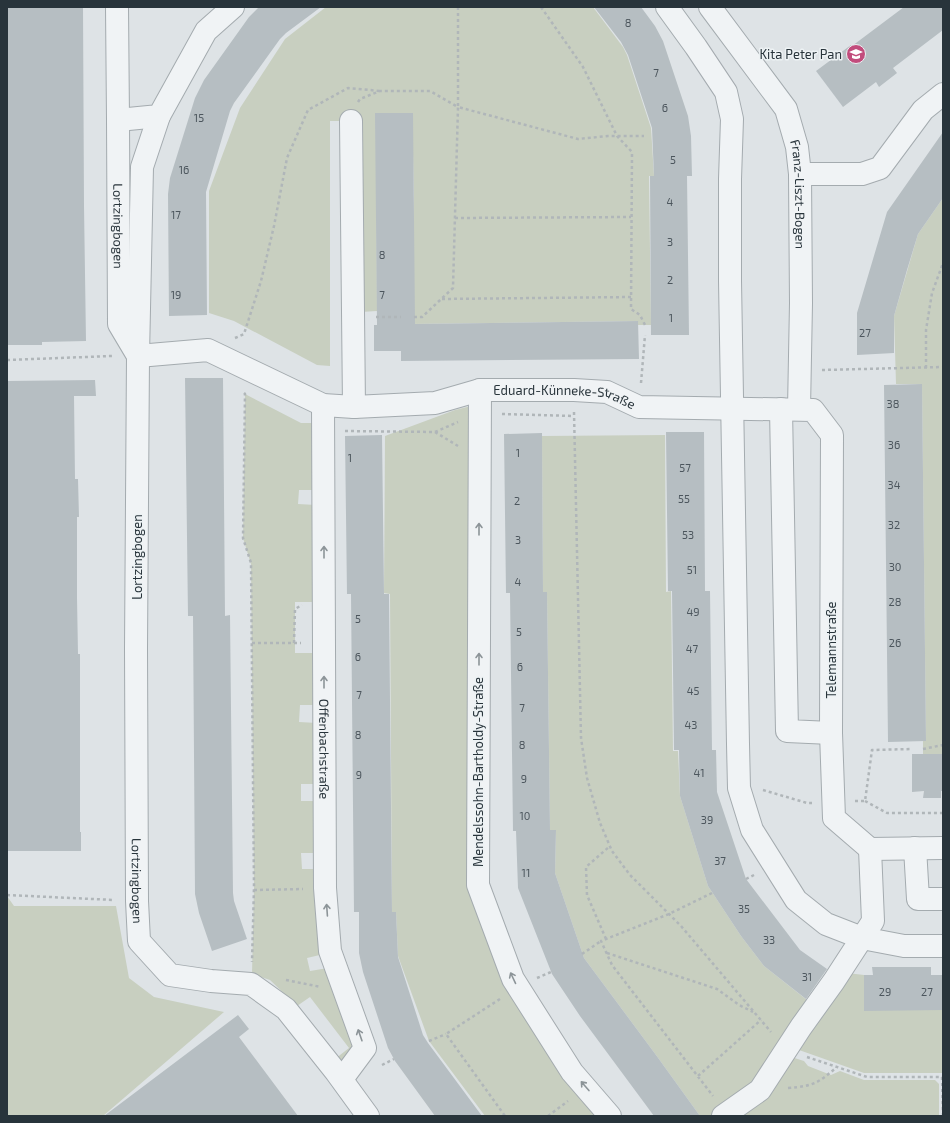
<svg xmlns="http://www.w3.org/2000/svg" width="950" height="1123" font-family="'Exo 2',sans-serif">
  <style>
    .green { fill: #c8cfc0 }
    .building { fill: #b6bec2 }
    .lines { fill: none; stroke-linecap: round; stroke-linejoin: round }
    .minor-casing { stroke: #a4abaf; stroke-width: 24 }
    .path { stroke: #b0b6b9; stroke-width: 2.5; stroke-dasharray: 3 3; stroke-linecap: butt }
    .minor { stroke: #f0f3f5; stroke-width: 22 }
    .oneway { stroke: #8c9498 }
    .labels { text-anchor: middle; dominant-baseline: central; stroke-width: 3; stroke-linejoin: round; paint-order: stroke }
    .number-label { font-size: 11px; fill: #4c565d }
    .poi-label { font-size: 13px; fill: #28343b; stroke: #edf2f4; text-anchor: end }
    .street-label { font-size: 13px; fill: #28343b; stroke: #edf2f4 }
  </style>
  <rect width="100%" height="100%" fill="#dee3e6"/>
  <!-- green -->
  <path class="green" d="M326,7H593L623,47L627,55L651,128L654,176H649L651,325H638V321L411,324L414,195L412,113H376L377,311L361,312L344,121H330V366L317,365L234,321L209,313V191L240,108L285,39Z
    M943,198V754H923V741H926L922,384H896L894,316L918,234Z
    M245,394L301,423H315L316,490H299L298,504L316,505V602H295V653H317V705H300L299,722L317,723L318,784H301V801H318L319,853H301L302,869H319L324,954L307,958L310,971L328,968L354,1049L343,1061L335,1059L349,1048L310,997L297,1006L270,980L252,974L254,887L251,564L243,538Z
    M479,404L478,885L513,979L610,1116H485L429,1041L398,956L396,912H392L390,594L384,593L385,436L455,410Z
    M665,435L666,592L671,591L673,751H678L680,796L708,886L741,936L764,966L812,1004L755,1085L711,1116H700L656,1055L584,958L555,873L556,830H550L547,593L543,592L542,436Z
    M7,896L14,906H116L129,978L154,997L224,1012L103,1116H7Z
    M847,973L864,975L943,1010V1073H864L799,1050L797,1046Z
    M788,1056L804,1061L808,1066L831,1075L840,1071L864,1080H935L939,1084V1116H728Z"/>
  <!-- building -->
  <path class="building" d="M7,7H83L84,206L86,341L42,342V345H7Z
    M259,7H321L286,33L280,39L234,103L230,111L206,192L207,315L169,316L168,194L170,178L195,98L204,80L249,17Z
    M594,7H641L655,26L663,41L688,116L691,136L692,176H687L689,335H651L650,176H654L652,128L628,55L621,42Z
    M904,7H943V30L893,68L897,73L879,87L876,82L843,107L816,71L851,45L852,46Z
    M375,113H413L415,324L638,321L639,359L401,361V351H374V325H377Z
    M943,132V198L918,234L907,270L894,316V353L857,355V313L887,212Z
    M185,378H223L225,616L230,615L233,893L234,901L247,939L212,951L199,913L195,894L193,616H188Z
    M95,380L96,396H74L75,479H78L79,517H77V598L78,654H80V832H81V851H7V381Z
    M922,384L926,741L888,742L884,385Z
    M666,432H704L705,591H710L712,750H716L717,792L746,879L800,950L827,969L806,999L764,966L741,936L708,886L680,796L679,750H674L672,591H668Z
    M542,433L543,592H547L550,830H556L555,873L584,958L656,1055L700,1116H654L580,1016L552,974L518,888L516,831H513L510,593H506L504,434Z
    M382,435L384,594H389L392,912H396L398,957L423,1035L428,1043L482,1116H435L395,1061L388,1048L363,972L359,953V912H354L351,594H347L345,436Z
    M912,754H943V791H941V798H923L924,791L912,792Z
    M872,967H931V975H943V1010L864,1011V975H873Z
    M238,1015L249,1029L239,1037L298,1116H104Z"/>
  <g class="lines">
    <!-- minor casing -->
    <g class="minor-casing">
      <g id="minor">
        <path id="s1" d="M117,7L118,120L119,324L138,356L136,649L137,901L139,941L170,975L211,981L251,984L286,1009L336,1072L368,1116"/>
        <path d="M667,7L696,47L726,92L732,119L730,179V281L738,744L739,788L752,830L796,900L826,924L862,938L904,946H943"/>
        <path id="s2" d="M710,7L786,109L797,147L800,174L801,303L799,409"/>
        <path id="s3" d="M159,116L142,167L138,356L208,350L323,405L354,407L435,403L480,390H574L607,392L639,407L813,410L832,435L831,733L834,818L870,849L943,848"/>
        <path d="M118,120L159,116L206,31L233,7"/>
        <path d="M351,121L354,407"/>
        <path d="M800,174H862L880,168L923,110L943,94"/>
        <path d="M480,390L478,885L513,979L572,1072L610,1116"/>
        <path id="s4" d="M323,405L325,888L330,951L365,1048L342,1079"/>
        <path d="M781,409L787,731L831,733"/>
        <path d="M915,848L918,899H943"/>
        <path d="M723,1116L760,1090L801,1027L834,981L873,921L870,849"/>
      </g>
    </g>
    <!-- path -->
    <path class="path" d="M458,7V107L578,139L608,136H644
      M541,7L583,67L617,136L632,152L631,309L640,315L645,325
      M358,102L360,99L380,91H430L458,107L453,288L422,317H411
      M455,218L631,217
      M442,299L631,297
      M376,317H401
      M235,338L244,334L261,281L274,226L287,158L308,110L348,88L380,91
      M7,360L112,356
      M926,368V330L932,293L943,263
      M822,370L943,367
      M641,383L645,335
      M244,393L245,394L243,538L251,563L254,887L252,962
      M574,412L581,738L587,778L600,823L612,851L630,875L681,926L771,1032
      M502,414L574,416
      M345,431L435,432L458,422
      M435,432L458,446
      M252,643H301
      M294,643L295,609L302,605
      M923,749L943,745
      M763,790L807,803H812
      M855,801H865L872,750L912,749
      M865,801L887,813H943
      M746,879L754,875
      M254,890L303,889
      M712,893L669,914L601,941L612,965L713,1096
      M7,895L114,900
      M606,939L587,895L586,867L610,846
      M607,953L717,989L739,1005L753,1012
      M582,954L601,941
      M537,978L551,972
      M286,980L321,987
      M500,999L446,1034L505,1116
      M429,1041L446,1034
      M807,1057L867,1077H943
      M382,1065L394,1059
      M698,1076L761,1020
      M942,1077L943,1116
      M788,1088C814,1086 818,1083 837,1067
      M548,1116L568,1101"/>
    <!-- minor -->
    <use href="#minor" class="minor"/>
  </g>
  <!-- one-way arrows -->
  <defs><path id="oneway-shaft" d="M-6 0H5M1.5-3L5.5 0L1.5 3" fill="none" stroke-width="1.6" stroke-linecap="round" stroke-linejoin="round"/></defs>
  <g class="oneway">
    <use href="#oneway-shaft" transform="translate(479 529) rotate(-90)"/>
    <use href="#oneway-shaft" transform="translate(324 552) rotate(-90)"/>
    <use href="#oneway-shaft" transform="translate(479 659) rotate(-90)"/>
    <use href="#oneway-shaft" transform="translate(324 682) rotate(-90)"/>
    <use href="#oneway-shaft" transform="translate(327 910) rotate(-94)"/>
    <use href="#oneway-shaft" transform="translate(513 978) rotate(-115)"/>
    <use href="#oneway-shaft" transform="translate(360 1035) rotate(-109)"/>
    <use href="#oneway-shaft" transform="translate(585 1086) rotate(-131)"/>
  </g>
  <!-- icons -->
  <defs>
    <g id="school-disc" transform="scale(1)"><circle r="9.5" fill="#c24c7c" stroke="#edf2f4"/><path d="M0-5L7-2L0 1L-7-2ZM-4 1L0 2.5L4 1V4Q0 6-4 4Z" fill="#fff"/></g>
  </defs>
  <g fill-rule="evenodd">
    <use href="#school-disc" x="856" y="54"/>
  </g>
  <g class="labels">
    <!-- number labels -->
    <g class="number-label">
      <text x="628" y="22">8</text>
      <text x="656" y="72">7</text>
      <text x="665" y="107">6</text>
      <text x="199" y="117">15</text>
      <text x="673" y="159">5</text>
      <text x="184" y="169">16</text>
      <text x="670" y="201">4</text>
      <text x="176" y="214">17</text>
      <text x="670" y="241">3</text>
      <text x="382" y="254">8</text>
      <text x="670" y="279">2</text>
      <text x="176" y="294">19</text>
      <text x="382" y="294">7</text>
      <text x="671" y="317">1</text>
      <text x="865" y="332">27</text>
      <text x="893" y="403">38</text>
      <text x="894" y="444">36</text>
      <text x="518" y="452">1</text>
      <text x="350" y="457">1</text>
      <text x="685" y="467">57</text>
      <text x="894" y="484">34</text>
      <text x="684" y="498">55</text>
      <text x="517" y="500">2</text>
      <text x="894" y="524">32</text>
      <text x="688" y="534">53</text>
      <text x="518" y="539">3</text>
      <text x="895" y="566">30</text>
      <text x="692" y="569">51</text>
      <text x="518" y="581">4</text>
      <text x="895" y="601">28</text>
      <text x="693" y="611">49</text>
      <text x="358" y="618">5</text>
      <text x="519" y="631">5</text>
      <text x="895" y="642">26</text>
      <text x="692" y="648">47</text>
      <text x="358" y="656">6</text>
      <text x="520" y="666">6</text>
      <text x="693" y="690">45</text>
      <text x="359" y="694">7</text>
      <text x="522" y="707">7</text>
      <text x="691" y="724">43</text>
      <text x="358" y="734">8</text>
      <text x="522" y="744">8</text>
      <text x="699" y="772">41</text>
      <text x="359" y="774">9</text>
      <text x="524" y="778">9</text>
      <text x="525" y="815">10</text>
      <text x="707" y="819">39</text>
      <text x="720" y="860">37</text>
      <text x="526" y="872">11</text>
      <text x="744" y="908">35</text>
      <text x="769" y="939">33</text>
      <text x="807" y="976">31</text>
      <text x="885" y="991">29</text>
      <text x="927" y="991">27</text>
    </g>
    <!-- poi labels -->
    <g class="poi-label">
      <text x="842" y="54">Kita Peter Pan</text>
    </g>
    <!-- street labels -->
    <g class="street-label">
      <text stroke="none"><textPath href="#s2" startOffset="214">Franz-Liszt-Bogen</textPath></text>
      <text stroke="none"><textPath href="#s1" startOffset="219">Lortzingbogen</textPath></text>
      <text stroke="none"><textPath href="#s3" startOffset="685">Eduard-Künneke-Straße</textPath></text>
      <text transform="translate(137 557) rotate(-90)">Lortzingbogen</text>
      <text transform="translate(831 650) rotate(-90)">Telemannstraße</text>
      <text stroke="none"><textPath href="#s4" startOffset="344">Offenbachstraße</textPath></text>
      <text transform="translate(478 772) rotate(-90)">Mendelssohn-Bartholdy-Straße</text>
      <text stroke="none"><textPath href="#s1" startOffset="879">Lortzingbogen</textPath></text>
    </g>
  </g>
  <!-- border -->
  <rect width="950" height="1123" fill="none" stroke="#28343b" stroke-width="16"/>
</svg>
